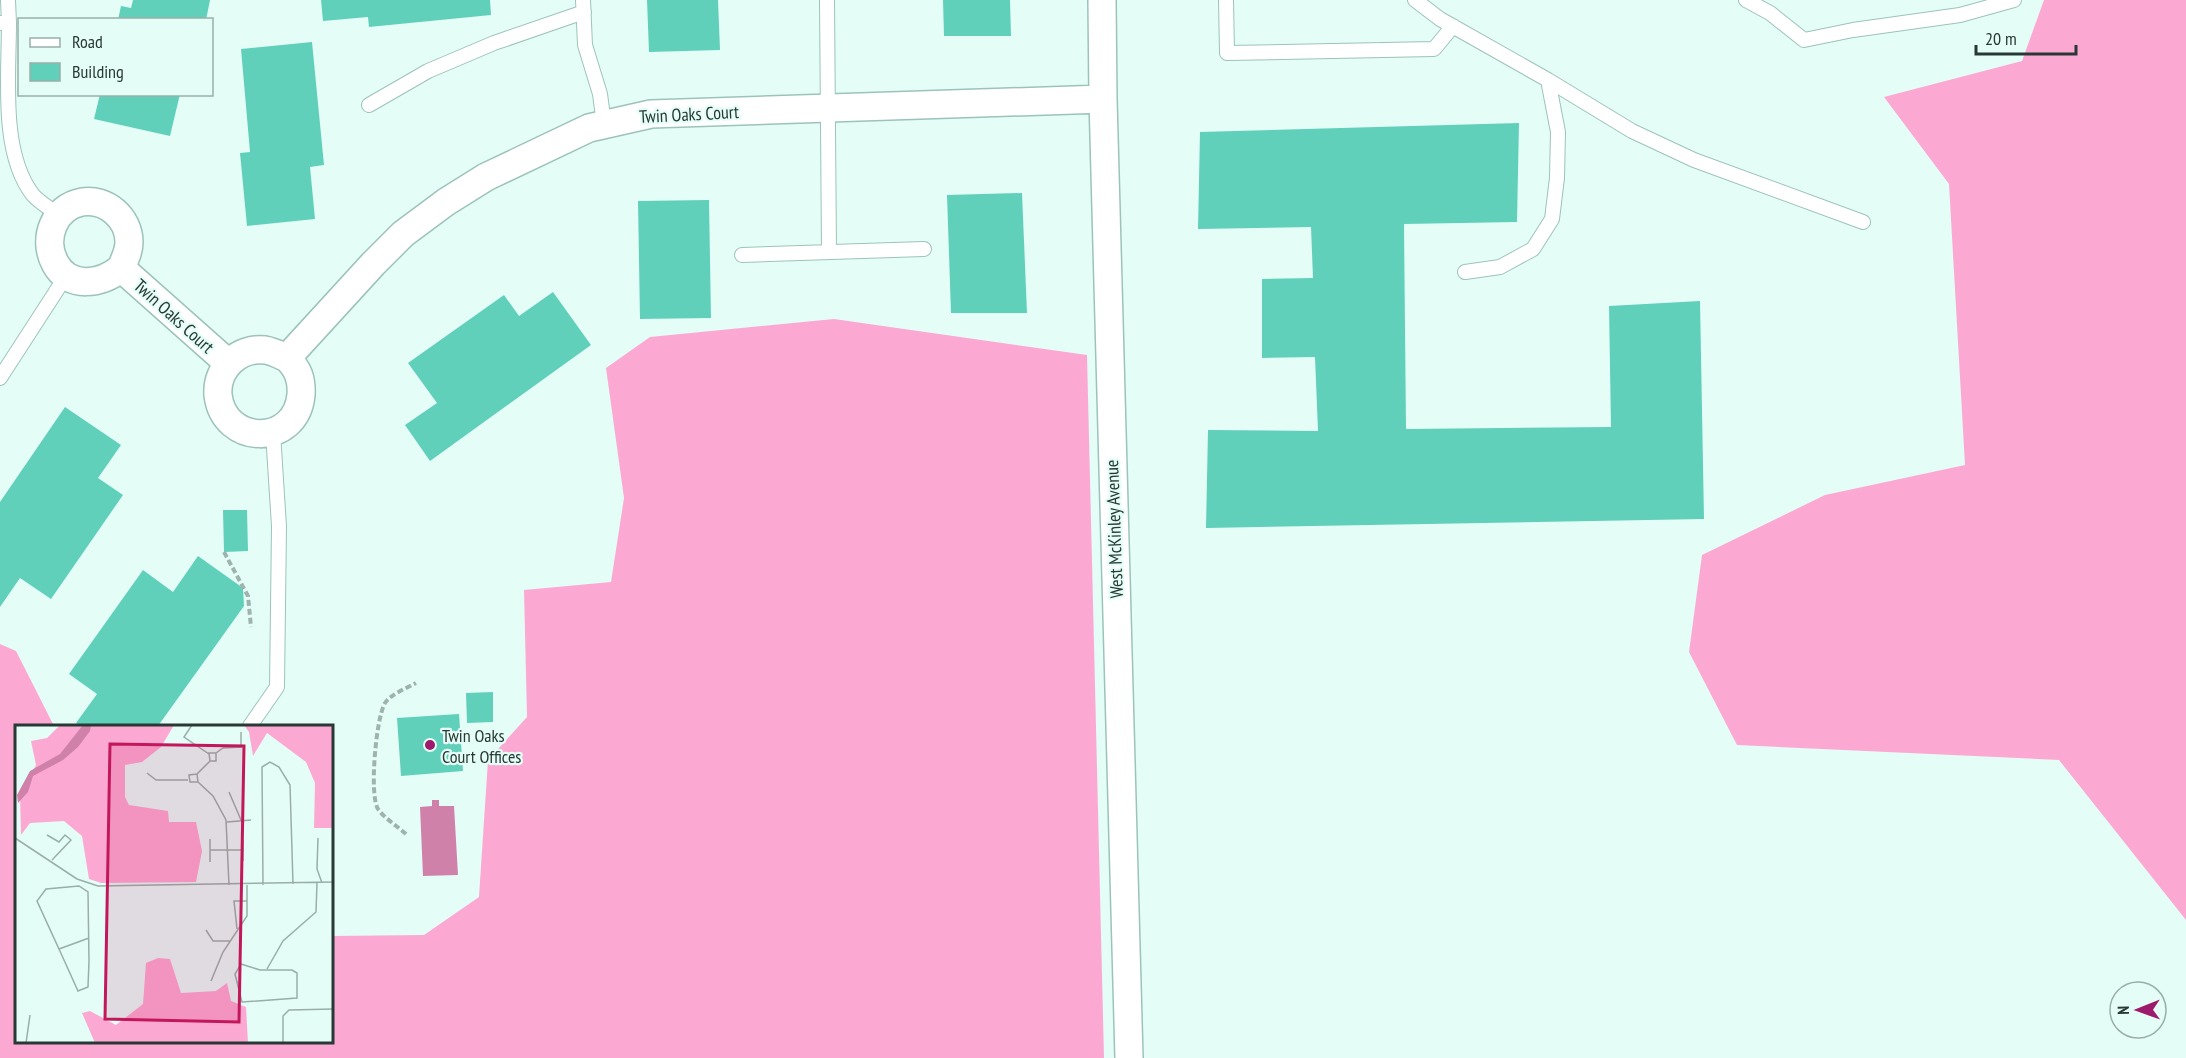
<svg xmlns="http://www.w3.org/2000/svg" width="2186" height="1058" font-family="'PT Sans Narrow',sans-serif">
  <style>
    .forest { fill: #fba9d2 }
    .water { fill: #cf81a9 }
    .building { fill: #60d0ba }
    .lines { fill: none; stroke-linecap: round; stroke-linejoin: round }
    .service-casing { stroke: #9cc3ba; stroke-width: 16 }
    .minor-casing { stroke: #9cc3ba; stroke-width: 30 }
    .path { stroke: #9eb3ad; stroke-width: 4; stroke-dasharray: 6 3; stroke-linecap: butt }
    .service { stroke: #fff; stroke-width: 14 }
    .minor { stroke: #fff; stroke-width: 27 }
    .poi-dot { fill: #9d1a6c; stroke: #e5fdf7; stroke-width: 2 }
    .labels { text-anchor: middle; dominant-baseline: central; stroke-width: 4.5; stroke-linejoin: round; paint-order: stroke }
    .street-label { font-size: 18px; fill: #283834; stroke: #e5fdf7 }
    .poi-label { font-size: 18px; fill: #283834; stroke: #e5fdf7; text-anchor: start }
    .inset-road { fill: none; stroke: #99aea9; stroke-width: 1.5 }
    .view { fill: #c2185b; fill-opacity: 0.15; stroke: #c2185b; stroke-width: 3 }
    .inset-edge { fill: none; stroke: #283834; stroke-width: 3 }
  </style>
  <rect width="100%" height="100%" fill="#e5fdf7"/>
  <!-- forest -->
  <path class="forest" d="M2044,0H2186V920L2059,760L1737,745L1689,652L1702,555L1825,495L1965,465L1949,184L1884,97L2022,61Z
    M834,319L1087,355L1104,1058H0V644L16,651L54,726H16V1042H332V936L424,935L479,897L488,760L527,717L524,590L611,582L624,498L606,368L650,337Z"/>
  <!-- water -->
  <path class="water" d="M432,800H439V806H454L458,875L423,876L420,807L432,806Z"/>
  <!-- building -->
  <path class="building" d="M133,0H210L206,20H118L121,6L131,8Z
    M321,0H490L491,15L369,27L368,17L323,21Z
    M647,0H718L720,50L649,52Z
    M943,0H1010L1011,36H944Z
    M312,42L324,165L310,167L315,219L247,226L240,153L250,152L241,49Z
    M100,94H180L170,136L94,119Z
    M1519,123L1517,222L1404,224L1406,429L1611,427L1609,306L1700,301L1704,519L1206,528L1208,430L1318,431L1315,357L1262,358V279L1313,278L1311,227L1198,229L1200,132Z
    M1022,193L1027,313H951L947,195Z
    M709,200L711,318L640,319L638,201Z
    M553,292L591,345L430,461L405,425L437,403L408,363L504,295L519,316Z
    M65,407L121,445L98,478L123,495L51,599L20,578L0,607V502Z
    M223,510H247L248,551L224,552Z
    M198,556L243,588L244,606L158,726H81L76,723L97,694L69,674L143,570L173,592Z
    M493,692V722L467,723L466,693Z
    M459,714L463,771L401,776L397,718Z"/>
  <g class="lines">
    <!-- service casing -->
    <g class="service-casing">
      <path id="service" d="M8,0L9,23
        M583,0L585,45L600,94L604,124
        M827,0L829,252
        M1226,0L1227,53L1434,49L1453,26
        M1415,0L1440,19L1548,80L1632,131L1694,160L1863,222
        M1746,0L1770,13L1804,40L1853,30L1960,15L2014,0
        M0,23H9C9,75 0,153 33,195C40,203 51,209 59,215
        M369,105L428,71L494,43L584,12
        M742,255L924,249
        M1465,272L1500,267L1533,249L1552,219L1557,178L1558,132L1548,80
        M0,378L66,276
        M250,726L277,687L279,526L273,433"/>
    </g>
    <!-- minor casing -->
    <g class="minor-casing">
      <path id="minor" d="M1102,0L1103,99L1129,1058
        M121,268C125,259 129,251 129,242C129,218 106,198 82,202C54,207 42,239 55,263C69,290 102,284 121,268L228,363
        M287,358C280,355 272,351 265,350C239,347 216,368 218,395C224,446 296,447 301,395C302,379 298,369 287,358L373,264L403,234L446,202L486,177L589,128L651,114L1103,99"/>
    </g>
    <!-- path -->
    <path class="path" d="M224,552L248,596L251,627
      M406,834C397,826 384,818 378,809C369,795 376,718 385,703C391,694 407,688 416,683"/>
    <!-- service -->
    <use href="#service" class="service"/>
    <!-- minor -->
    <use href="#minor" class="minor"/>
  </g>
  <!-- markers -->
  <circle class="poi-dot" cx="430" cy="745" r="6"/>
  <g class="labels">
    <!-- street labels -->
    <g class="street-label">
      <text transform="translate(689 114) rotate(-3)">Twin Oaks Court</text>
      <text transform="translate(174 316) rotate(42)">Twin Oaks Court</text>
      <text transform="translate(1114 529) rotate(-92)">West McKinley Avenue</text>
    </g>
    <!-- poi labels -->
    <g class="poi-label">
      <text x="442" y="735">Twin Oaks<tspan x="442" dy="21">Court Offices</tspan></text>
    </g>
  </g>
  <!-- overview -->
  <g transform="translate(15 725)">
    <rect width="318" height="318" fill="#e5fdf7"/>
    <path d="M45,0H159L146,22L127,37L110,40V72L114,80L153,86L154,97H181L187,126L181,157L86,158L74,154L67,111L49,96L15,98L6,110L5,69L21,40L16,16L32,13ZM229,0H318V103H299L300,58L291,37L252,8L238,31L234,7ZM143,233L155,234L166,268L201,266L212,258L216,276L231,282L233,318H80L67,288L75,286L101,300L128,279L131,238Z" fill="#fba9d2"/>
    <path d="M68,0H76L75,6L63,22L48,35L18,51L13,67L3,78L2,70L15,46L45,29Z" fill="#cf81a9"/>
    <path class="inset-road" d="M177,0L169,12L194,29M201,28L208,23L226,22V7M132,48L141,55H173M182,49L195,36L194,28H201V36H195M183,57L182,49L174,50L175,57H183L198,71L211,95L214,160M214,67L226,95M212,97L236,95M32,110L44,117L50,110L56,115L37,135M0,113L62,154L83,161L318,157M303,113L302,144L307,158M195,114V137M228,115V136M195,125H228M248,160L247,42L255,37L264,42L275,60L278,159M222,204L219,176H232M191,205L198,216H215M44,224L63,266L73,262L74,236L73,167L64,161L31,164L22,176L44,224L74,213M226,239L245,245H277L282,248V273L227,277L220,249ZM252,244L268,216L301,187L302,158M196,256L208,227L232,191V160M11,318L15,290M268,318V291L274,285L318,284"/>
    <path class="view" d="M95,19L229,21L224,297L90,294Z"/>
    <rect width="318" height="318" class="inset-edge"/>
  </g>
  <!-- legend -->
  <rect x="18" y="18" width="195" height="78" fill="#e5fdf7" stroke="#99aea9" stroke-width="1.5"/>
  <rect x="30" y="38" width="30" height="9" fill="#ffffff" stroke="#99aea9" stroke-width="1.5"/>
  <text x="72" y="48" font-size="18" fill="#283834">Road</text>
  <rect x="30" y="63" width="30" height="18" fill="#60d0ba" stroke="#99aea9" stroke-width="1.5"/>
  <text x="72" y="78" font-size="18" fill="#283834">Building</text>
  <!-- north arrow -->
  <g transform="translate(2138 1010) rotate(269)"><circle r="28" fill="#e5fdf7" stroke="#99aea9" stroke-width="1.5"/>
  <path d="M0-4.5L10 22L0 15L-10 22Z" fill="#9d1a6c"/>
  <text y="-9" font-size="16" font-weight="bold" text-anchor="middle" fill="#283834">N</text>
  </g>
  <!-- scale -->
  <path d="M1976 45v9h100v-9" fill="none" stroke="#283834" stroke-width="3"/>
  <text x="1985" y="45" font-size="18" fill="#283834" stroke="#e5fdf7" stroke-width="4.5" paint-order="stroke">20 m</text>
</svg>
